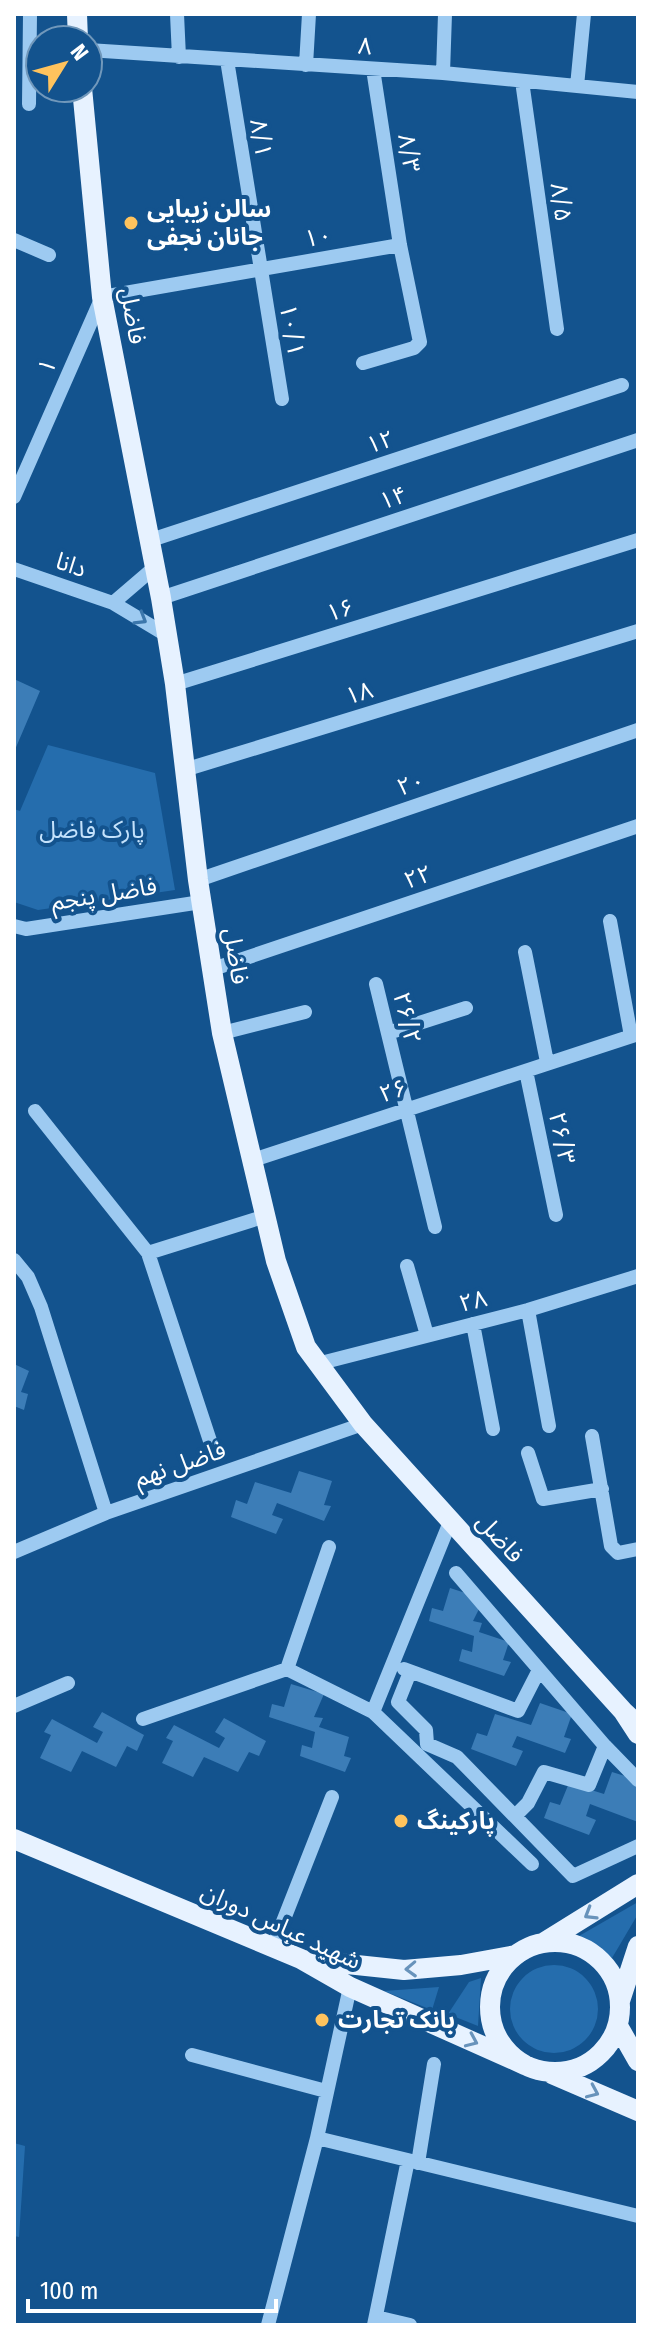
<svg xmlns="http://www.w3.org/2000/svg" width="652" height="2339" font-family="'Fira Sans Condensed','Noto Sans Arabic',sans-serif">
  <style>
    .green { fill: #256dad }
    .building { fill: #3c7db7 }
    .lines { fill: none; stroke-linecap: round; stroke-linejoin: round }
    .minor { stroke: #9dcaf1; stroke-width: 14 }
    .major { stroke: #e7f2ff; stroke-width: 20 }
    .oneway { stroke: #3c77ac }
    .oneway2 { stroke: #6893bb }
    .poi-dot { fill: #ffc35d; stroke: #13538e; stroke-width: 3 }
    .labels { text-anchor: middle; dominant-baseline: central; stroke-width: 8; stroke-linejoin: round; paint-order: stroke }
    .street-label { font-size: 24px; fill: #fff; stroke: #13538e }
    .poi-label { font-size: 24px; font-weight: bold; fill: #fff; stroke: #13538e; text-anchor: start }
    .park-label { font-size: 24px; fill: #c4e2fc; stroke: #13538e }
  </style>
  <rect width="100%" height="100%" fill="#13538e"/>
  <!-- green -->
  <path class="green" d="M48,745L155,773L175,890L38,910L14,902V809L20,811Z
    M638,1902V1914L612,1958L579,1936Z
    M510 2009a44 44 0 1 1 88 0a44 44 0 1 1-88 0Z
    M481,1978L478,2026L448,2014L469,1982Z
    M439,1987L432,2010L384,1991Z
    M14,2143L25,2146L19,2237L14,2236Z"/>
  <!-- building -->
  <path class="building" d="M14,679L40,691L14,752Z
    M14,1364L29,1371L21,1392L28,1394L24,1410L14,1406Z
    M299,1471L332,1481L324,1505L331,1506L324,1521L277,1503L272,1515L283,1519L276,1534L231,1517L236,1500L247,1504L255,1482L291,1493Z
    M450,1588L484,1599L473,1621L482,1623L479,1632L509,1642L503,1660L511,1662L504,1676L459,1661L462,1649L472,1652L474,1636L429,1621L432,1608L443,1611Z
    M291,1684L324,1694L314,1717L323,1718L319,1727L349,1737L344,1756L351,1758L345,1772L300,1756L302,1745L312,1748L315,1732L269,1717L272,1704L284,1707Z
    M540,1703L572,1714L564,1737L571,1739L565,1753L517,1736L512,1747L523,1751L516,1766L471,1749L477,1733L487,1736L495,1714L531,1725Z
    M102,1712L144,1735L137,1751L127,1746L116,1767L82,1751L71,1772L40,1758L51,1735L44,1732L52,1719L97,1743L103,1732L93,1727Z
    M224,1718L266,1741L259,1756L249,1752L238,1772L204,1757L193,1777L162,1763L173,1741L166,1738L174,1725L219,1748L225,1738L215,1732Z
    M612,1772L638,1780V1822L590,1804L586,1816L596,1820L589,1835L544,1818L550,1802L560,1805L569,1783L604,1794Z"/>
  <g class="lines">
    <!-- minor -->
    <path class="minor" d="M177,14L179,57
      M88,50L443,73L638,92
      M227,60L282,399
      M306,65L309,14
      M443,73L445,14
      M522,81L557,329
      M577,86L584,14
      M29,104L30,14
      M14,240L49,255
      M363,363L414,348L420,342L400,245L373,69
      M14,497L102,297L400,245
      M151,540L622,385
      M14,569L113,603L168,636
      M161,598L638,440
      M113,603L155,567
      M175,684L638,540
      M184,770L638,631
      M198,880L638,730
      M610,921L631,1036
      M14,926L26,929L201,902
      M525,952L547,1062
      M213,969L638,826
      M376,984L435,1227
      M222,1033L305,1012
      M388,1033L466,1008
      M526,1071L556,1215
      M35,1111L148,1253L214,1453
      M253,1160L638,1034
      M148,1253L266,1216
      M14,1260L28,1277L41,1307L106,1513
      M407,1266L427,1335
      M528,1310L549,1426
      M473,1324L493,1429
      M317,1364L528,1310L638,1276
      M592,1436L611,1546L618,1553L638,1549
      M528,1453L543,1499L602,1489
      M14,1552L106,1513L363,1424
      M456,1573L605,1746L638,1780
      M287,1669L329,1547
      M404,1669L518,1711L539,1670
      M410,1672L398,1702L426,1730L427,1744L457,1757L573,1876L638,1846
      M14,1706L68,1683
      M373,1712L450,1522
      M143,1719L287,1669L373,1712L532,1864
      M515,1816L528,1803L544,1772L589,1785L605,1746
      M273,1947L332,1797
      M350,1987L317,2138L638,2216
      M192,2055L326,2091
      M418,2163L434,2064
      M376,2317L410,2325
      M268,2325L317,2138
      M374,2325L408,2160"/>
    <!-- major -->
    <path class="major" d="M77,14L78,40
      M82,88L102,297L161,598L175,684L198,880L222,1033L276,1261L306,1347L363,1424L623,1711
      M638,1725L623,1711L638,1734
      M14,1839L301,1959L350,1987L525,2065
      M490 2007a65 65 0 1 1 130 0a65 65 0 1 1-130 0Z
      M543,1943L638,1884
      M309,1960L404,1970L461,1965L516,1955
      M620,2001L638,1946
      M618,2026L638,2061
      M552,2074L638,2111"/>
  </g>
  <!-- one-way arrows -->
  <defs><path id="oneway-chevron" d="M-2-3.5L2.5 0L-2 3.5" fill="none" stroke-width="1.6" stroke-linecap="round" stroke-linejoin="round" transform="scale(2)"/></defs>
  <use class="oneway" href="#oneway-chevron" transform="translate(141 619) rotate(31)"/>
  <g class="oneway2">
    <use href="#oneway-chevron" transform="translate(590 1914) rotate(149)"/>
    <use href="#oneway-chevron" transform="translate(411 1969) rotate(178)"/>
    <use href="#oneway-chevron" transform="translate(472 2041) rotate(24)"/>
    <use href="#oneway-chevron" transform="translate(593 2092) rotate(24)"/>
  </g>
  <!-- markers -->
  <g class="poi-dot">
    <circle cx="131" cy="223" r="8"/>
    <circle cx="401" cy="1821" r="8"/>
    <circle cx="322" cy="2020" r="8"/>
  </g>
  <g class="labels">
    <!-- street labels -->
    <g class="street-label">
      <text transform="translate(365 46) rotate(4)">۸</text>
      <text transform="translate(261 138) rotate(81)">۸/۱</text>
      <text transform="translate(409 153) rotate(81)">۸/۳</text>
      <text transform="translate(561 202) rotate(82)">۸/۵</text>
      <text transform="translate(318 237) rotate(-10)">۱۰</text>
      <text transform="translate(133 316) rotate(80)">فاضل</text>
      <text transform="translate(292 330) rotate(80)">۱۰/۱</text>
      <text transform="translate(47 366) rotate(-66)">۱</text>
      <text transform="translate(380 442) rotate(-18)">۱۲</text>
      <text transform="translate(393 498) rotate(-18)">۱۴</text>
      <text transform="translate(71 565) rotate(19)">دانا</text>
      <text transform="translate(340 610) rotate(-17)">۱۶</text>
      <text transform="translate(359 693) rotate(-17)">۱۸</text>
      <text transform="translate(411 784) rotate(-19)">۲۰</text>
      <text transform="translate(418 877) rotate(-19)">۲۲</text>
      <text transform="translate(104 894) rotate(-9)">فاضل پنجم</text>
      <text transform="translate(236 956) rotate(81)">فاضل</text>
      <text transform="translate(407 1018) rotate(76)">۲۶/۲</text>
      <text transform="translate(393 1091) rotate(-18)">۲۶</text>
      <text transform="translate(562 1138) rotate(78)">۲۶/۳</text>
      <text transform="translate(473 1301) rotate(-14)">۲۸</text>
      <text transform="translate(180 1464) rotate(-19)">فاضل نهم</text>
      <text transform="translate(500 1538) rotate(48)">فاضل</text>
      <text transform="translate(281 1926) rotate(25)">شهید عباس دوران</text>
    </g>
    <!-- poi labels -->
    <g class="poi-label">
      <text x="147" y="209">سالن زیبایی<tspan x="147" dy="28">جانان نجفی</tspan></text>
      <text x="417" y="1821">پارکینگ</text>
      <text x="338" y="2020">بانک تجارت</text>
    </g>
    <!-- park labels -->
    <g class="park-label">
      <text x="92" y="830">پارک فاضل</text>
    </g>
  </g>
  <!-- border -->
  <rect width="652" height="2339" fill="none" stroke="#ffffff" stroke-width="32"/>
  <!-- north arrow -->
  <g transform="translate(64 64) rotate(53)"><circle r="38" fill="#13538e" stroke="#7198bb" stroke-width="2"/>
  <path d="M0-6L14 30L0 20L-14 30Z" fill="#ffc35d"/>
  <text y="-12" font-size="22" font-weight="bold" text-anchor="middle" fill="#ffffff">N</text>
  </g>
  <!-- scale -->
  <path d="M28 2299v12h248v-12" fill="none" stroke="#ffffff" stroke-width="4"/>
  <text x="40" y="2299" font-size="24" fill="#ffffff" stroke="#13538e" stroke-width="6" paint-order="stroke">100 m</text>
</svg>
